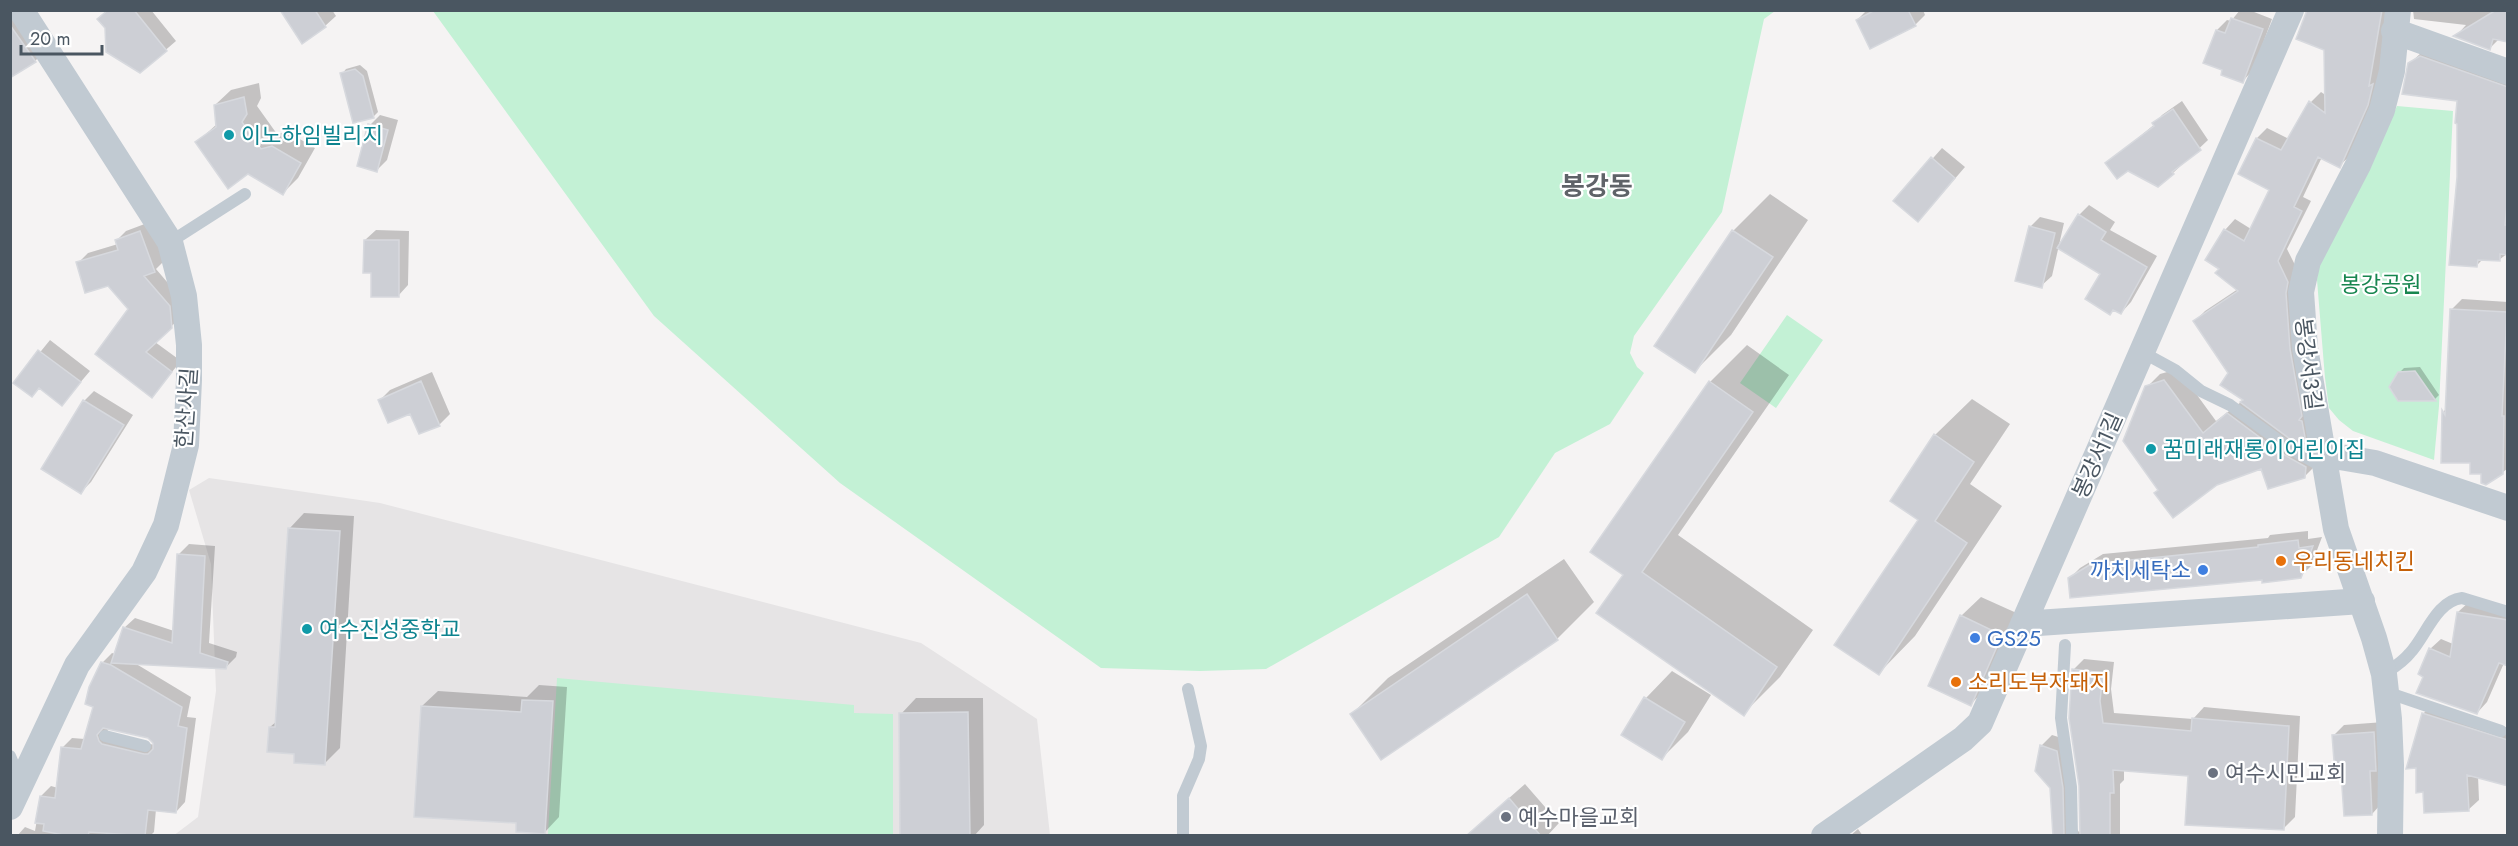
<svg xmlns="http://www.w3.org/2000/svg" width="2518" height="846" font-family="Jost,'Noto Sans KR',sans-serif">
  <style>
    .education { fill: #e6e4e5 }
    .green { fill: #c3f1d5 }
    .shadow { fill: #0003; fill-rule: evenodd }
    .building { fill: #cdcfd5; stroke: #d7d9de; stroke-width: 1.5; fill-rule: evenodd }
    .lines { fill: none; stroke-linecap: round; stroke-linejoin: round }
    .lane { stroke: #c1cad2; stroke-width: 12 }
    .street { stroke: #c1cad2; stroke-width: 26 }
    .culture-dot { fill: #0f9aa8; stroke: #fff; stroke-width: 2 }
    .food-dot { fill: #e8710a; stroke: #fff; stroke-width: 2 }
    .shop-dot { fill: #3f7fe0; stroke: #fff; stroke-width: 2 }
    .worship-dot { fill: #6b7280; stroke: #fff; stroke-width: 2 }
    .labels { text-anchor: middle; dominant-baseline: central; stroke-width: 4.5; stroke-linejoin: round; paint-order: stroke }
    .culture-label { font-size: 22px; fill: #0d838f; stroke: #fff; text-anchor: start }
    .park-label { font-size: 22px; fill: #17864f; stroke: #fff }
    .street-label { font-size: 22px; fill: #4a5661; stroke: #fff }
    .food-label { font-size: 22px; fill: #c56008; stroke: #fff; text-anchor: start }
    .shop-label { font-size: 22px; fill: #366cbe; stroke: #fff; text-anchor: end }
    .worship-label { font-size: 22px; fill: #5b616d; stroke: #fff; text-anchor: start }
    .quarter-label { font-size: 26px; font-weight: bold; fill: #5f6368; stroke: #fff }
  </style>
  <rect width="100%" height="100%" fill="#f5f3f3"/>
  <!-- education -->
  <path class="education" d="M209,478L380,503L921,643L1037,719L1050,835L173,836L198,817L216,691L211,564L189,490Z"/>
  <!-- green -->
  <path class="green" d="M433,11H1775L1764,19L1722,212L1634,336L1630,353L1637,367L1644,373L1610,424L1555,453L1499,537L1266,669L1200,671L1101,668L840,483L654,316Z
    M2397,106L2453,111L2439,406L2434,460L2353,431L2339,420L2329,408L2325,378L2317,280L2319,261L2363,179Z
    M1787,315L1823,340L1776,408L1740,383Z
    M557,678L854,705V713L893,714V835L548,834Z"/>
  <!-- shadow -->
  <path class="shadow" d="M10,10L44,52L35,61L10,68Z
    M108,10H151L176,41L140,72Z
    M290,10H332L336,16L325,26Z
    M1867,10H1923L1925,15L1915,25L1857,20Z
    M2240,10H2249L2272,19L2253,70L2243,81L2224,69L2217,30L2227,20L2231,21Z
    M2308,10H2390L2378,93L2350,156L2339,166L2322,157L2303,197L2311,201L2287,249L2298,271L2317,437L2306,447L2318,454L2317,464L2304,477L2262,468L2160,489L2147,387L2160,374L2178,369L2216,421L2245,399L2195,321L2205,311L2238,289L2221,268L2207,260L2225,230L2235,219L2251,229L2271,189L2240,174L2257,138L2267,128L2289,139L2311,102L2321,92L2327,96L2325,49Z
    M2413,10H2508L2499,39L2490,48L2456,36L2466,25L2414,19Z
    M2421,53L2508,72V253L2499,260L2483,259L2477,265L2458,177V100L2409,64Z
    M360,65L367,71L378,112L373,117L342,74L346,69Z
    M259,83L261,98L257,106L277,134L288,132L315,148L298,178L283,193L197,142L217,124L215,105L231,90Z
    M2182,101L2208,140L2173,173L2128,169L2107,163L2155,124L2162,115Z
    M380,115L398,120L387,160L377,170L370,125Z
    M1942,148L1965,167L1928,210L1895,201Z
    M1770,194L1808,220L1731,335L1695,371L1733,231Z
    M2089,205L2115,222L2110,230L2157,256L2131,302L2121,313L2102,273L2079,215Z
    M2040,217L2064,223L2052,276L2041,286L2030,227Z
    M150,222L164,261L156,269L179,296L181,317L155,342L181,361L152,396L130,309L108,285L78,263L88,253L118,244L116,241L126,231Z
    M376,230L409,231L408,285L398,296L373,272L365,240Z
    M2462,299L2508,302V468L2502,473H2483L2471,462L2443,461L2444,411L2447,408L2451,310Z
    M50,340L90,371L62,404L40,387L32,395L16,382Z
    M1747,345L1789,375L1678,535L1813,630L1780,677L1743,714L1625,575L1592,552L1710,382Z
    M2420,367L2439,395L2435,399H2399V373L2404,368Z
    M432,372L450,414L440,424L420,433L411,412L380,400L390,390Z
    M94,391L133,415L91,482L81,492L84,401Z
    M1972,399L2010,424L1970,484L2002,506L1915,636L1879,673L1920,519L1935,435Z
    M304,513L354,516L340,748L324,764L296,753L270,727L277,721L289,529Z
    M2308,531V539L2322,537L2311,566L2300,577L2070,578L2080,568L2103,554L2268,538L2270,535Z
    M189,544L215,546L209,643L237,652L236,657L226,667L133,662L191,697L187,717L196,718L185,802L176,812L156,809L154,832L150,836H17L25,827L35,831L41,796L51,786L58,788L62,748L72,738L85,739L94,706L102,663L112,653L116,654L124,628L135,618L174,631L178,555ZM107,726L152,739L154,745L113,734L108,732Z
    M1564,559L1594,602L1557,639L1352,714L1388,678Z
    M1981,597L2021,615L1990,684L1971,704L1961,616Z
    M2469,602L2508,609V664L2504,663L2487,702L2477,713L2425,676L2430,649L2441,639L2453,644L2458,612Z
    M2084,659L2114,662L2111,689L2114,713L2193,719L2204,707L2300,716L2295,817L2284,828L2190,775L2124,769V780L2120,784V836H2055L2052,788L2041,746L2052,735L2068,740L2074,825L2079,832H2082L2073,670Z
    M1672,671L1711,695L1688,732L1662,758L1623,734L1646,698Z
    M539,685L567,687L559,817L544,833L518,821L422,706L438,691L527,697Z
    M916,698H983L984,825L974,836H902L901,714Z
    M2433,703L2508,728V785L2478,776L2479,800L2468,810L2423,714Z
    M2384,722L2382,803L2372,814L2343,772L2333,736L2344,725Z
    M1525,784L1559,823L1547,836H1466Z
    M1858,829L1863,836H1850Z"/>
  <!-- building -->
  <path class="building" d="M108,10H134L167,51L140,73L106,52L105,28L97,19Z
    M280,10H315L326,27L302,44Z
    M1875,10H1908L1916,26L1870,49L1856,20Z
    M2307,10H2382L2369,86L2373,84L2368,105L2340,168L2318,157L2294,207L2302,211L2278,261L2288,282L2286,293L2290,349L2302,416L2299,420L2302,421L2307,448L2290,439L2240,402L2243,400L2220,385L2228,373L2193,321L2238,291L2215,273L2219,269L2205,260L2224,229L2244,241L2269,190L2238,174L2256,138L2281,150L2309,101L2325,113L2324,50L2296,39Z
    M2496,10H2508V42L2493,39L2490,50L2453,36Z
    M2231,18L2263,29L2243,83L2221,75L2222,70L2203,63L2216,30L2225,33Z
    M10,25L36,62L10,78Z
    M2420,56L2508,87V195L2505,225H2508V255L2500,254V261L2478,260L2477,267L2449,265L2457,177V124L2455,123L2457,101L2402,94L2408,63Z
    M355,69L363,76L374,118L353,123L340,73Z
    M244,97L247,114L242,122L261,149L272,146L301,163L283,195L248,174L228,189L195,142L216,127L214,105Z
    M2173,109L2201,150L2172,172L2174,174L2158,187L2128,171L2117,179L2105,163L2154,126L2152,123Z
    M368,124L388,130L377,172L357,166Z
    M1931,157L1955,178L1918,222L1893,201Z
    M2078,214L2106,232L2101,240L2147,267L2121,314L2113,310L2110,315L2085,299L2100,274L2057,248Z
    M2029,226L2055,233L2042,288L2015,281Z
    M1732,230L1773,257L1695,373L1654,346Z
    M140,231L155,272L144,276L170,306L172,328L146,352L172,372L152,398L95,354L128,309L108,286L85,293L76,262L118,250L115,240Z
    M364,240H399V297H371V273H363Z
    M2450,309L2507,312L2502,416H2504L2503,474L2486,485L2481,483V474H2470V463H2441L2442,410L2445,415Z
    M38,350L81,382L62,406L39,388L32,397L13,383Z
    M2415,371L2436,401H2398L2389,387L2398,372Z
    M2164,380L2203,433L2227,413L2281,453L2306,467L2305,478L2268,489L2261,469L2217,485L2173,518L2154,493L2158,490L2123,441L2145,386Z
    M421,381L440,426L419,434L410,414L388,423L378,400Z
    M1709,381L1753,412L1642,572L1777,667L1744,716L1596,613L1623,575L1590,552Z
    M83,400L124,425L81,494L41,469Z
    M1934,434L1974,462L1935,521L1967,543L1879,675L1834,645L1918,520L1890,501Z
    M288,528L340,531L325,765L294,763V754L267,752L269,727H275Z
    M2298,540L2299,548L2313,546L2301,578L2262,583V580L2070,598L2068,578L2091,564L2258,547V545Z
    M177,554L205,556L200,653L228,662L226,669L111,663L123,627L172,643Z
    M1527,594L1558,640L1381,760L1350,714Z
    M2457,612L2508,620V666L2499,663L2477,714L2416,693L2423,677L2418,674L2429,648L2450,657Z
    M1960,615L2002,635L1971,706L1928,686Z
    M101,662L111,665L182,707L178,726L187,728L176,813L148,810L145,836L89,832L88,836H68L43,831L44,824L35,823L40,796L55,798L61,747L81,749L93,707L85,704L89,687ZM103,728L148,738L153,743V749L148,754H144L102,744L99,741L97,735Z
    M2072,669L2103,673L2100,701L2103,723L2191,731L2192,718L2289,726L2284,830L2185,825L2188,776L2113,770L2114,793H2110V836H2080L2079,786L2069,718Z
    M1644,697L1685,722L1662,760L1621,735Z
    M522,700L553,701L545,834L516,832V823L414,817L421,706L521,712Z
    M968,712L970,836H900L899,713Z
    M2422,713L2508,740V786L2467,775L2469,811L2424,813L2423,792L2416,793V768L2406,769Z
    M2374,732L2376,771H2370L2372,815L2344,816L2341,773L2335,774L2332,735Z
    M2040,745L2057,751L2063,788L2064,836H2053L2050,788L2035,771Z
    M1509,798L1541,836H1466Z"/>
  <g class="lines">
    <!-- lane -->
    <path class="lane" d="M170,242L245,194
      M2142,352L2175,370L2201,391L2230,405L2286,446L2325,468
      M2065,645L2061,718L2071,787L2072,836
      M2384,674C2393,668 2403,662 2410,653C2426,636 2436,601 2462,598L2508,612
      M2386,692L2501,731
      M105,736L145,746
      M10,756L20,780
      M1183,836V796L1199,759L1201,746L1188,689"/>
    <!-- street -->
    <path class="street" d="M2394,31L2508,72
      M2322,454L2375,463L2508,508
      M2023,624L2362,601
      M10,807L77,665L144,572L166,525L186,445L189,380V345L184,296L170,242L21,10
      M1824,836L1963,739L1980,723L2291,10
      M2390,836L2391,765L2389,719L2384,674L2374,638L2336,529L2305,348L2301,292L2308,261L2358,165L2382,110L2392,71L2398,10"/>
  </g>
  <!-- markers -->
  <g class="culture-dot">
    <circle cx="229" cy="135" r="6"/>
    <circle cx="2151" cy="449" r="6"/>
    <circle cx="307" cy="629" r="6"/>
  </g>
  <g class="food-dot">
    <circle cx="2281" cy="561" r="6"/>
    <circle cx="1956" cy="682" r="6"/>
  </g>
  <g class="shop-dot">
    <circle cx="2203" cy="570" r="6"/>
    <circle cx="1975" cy="638" r="6"/>
  </g>
  <g class="worship-dot">
    <circle cx="2213" cy="773" r="6"/>
    <circle cx="1506" cy="817" r="6"/>
  </g>
  <g class="labels">
    <!-- culture labels -->
    <g class="culture-label">
      <text x="241" y="135">이노하임빌리지</text>
      <text x="2163" y="449">꿈미래재롱이어린이집</text>
      <text x="319" y="629">여수진성중학교</text>
    </g>
    <!-- park labels -->
    <g class="park-label">
      <text x="2381" y="284">봉강공원</text>
    </g>
    <!-- street labels -->
    <g class="street-label">
      <text transform="translate(2309 364) rotate(83)">봉강서3길</text>
      <text transform="translate(186 408) rotate(-86)">한산사길</text>
      <text transform="translate(2097 455) rotate(-66)">봉강서1길</text>
    </g>
    <!-- food labels -->
    <g class="food-label">
      <text x="2293" y="561">우리동네치킨</text>
      <text x="1968" y="682">소리도부자돼지</text>
    </g>
    <!-- shop labels -->
    <g class="shop-label">
      <text x="2191" y="570">까치세탁소</text>
      <text x="1987" y="638" text-anchor="start">GS25</text>
    </g>
    <!-- worship labels -->
    <g class="worship-label">
      <text x="2225" y="773">여수시민교회</text>
      <text x="1518" y="817">예수마을교회</text>
    </g>
    <!-- quarter labels -->
    <g class="quarter-label">
      <text x="1597" y="186">봉강동</text>
    </g>
  </g>
  <!-- border -->
  <rect width="2518" height="846" fill="none" stroke="#4a5661" stroke-width="24"/>
  <!-- scale -->
  <path d="M21 45v9h81v-9" fill="none" stroke="#4a5661" stroke-width="3"/>
  <text x="30" y="45" font-size="18" fill="#4a5661" stroke="#ffffff" stroke-width="4.5" paint-order="stroke">20 m</text>
</svg>
